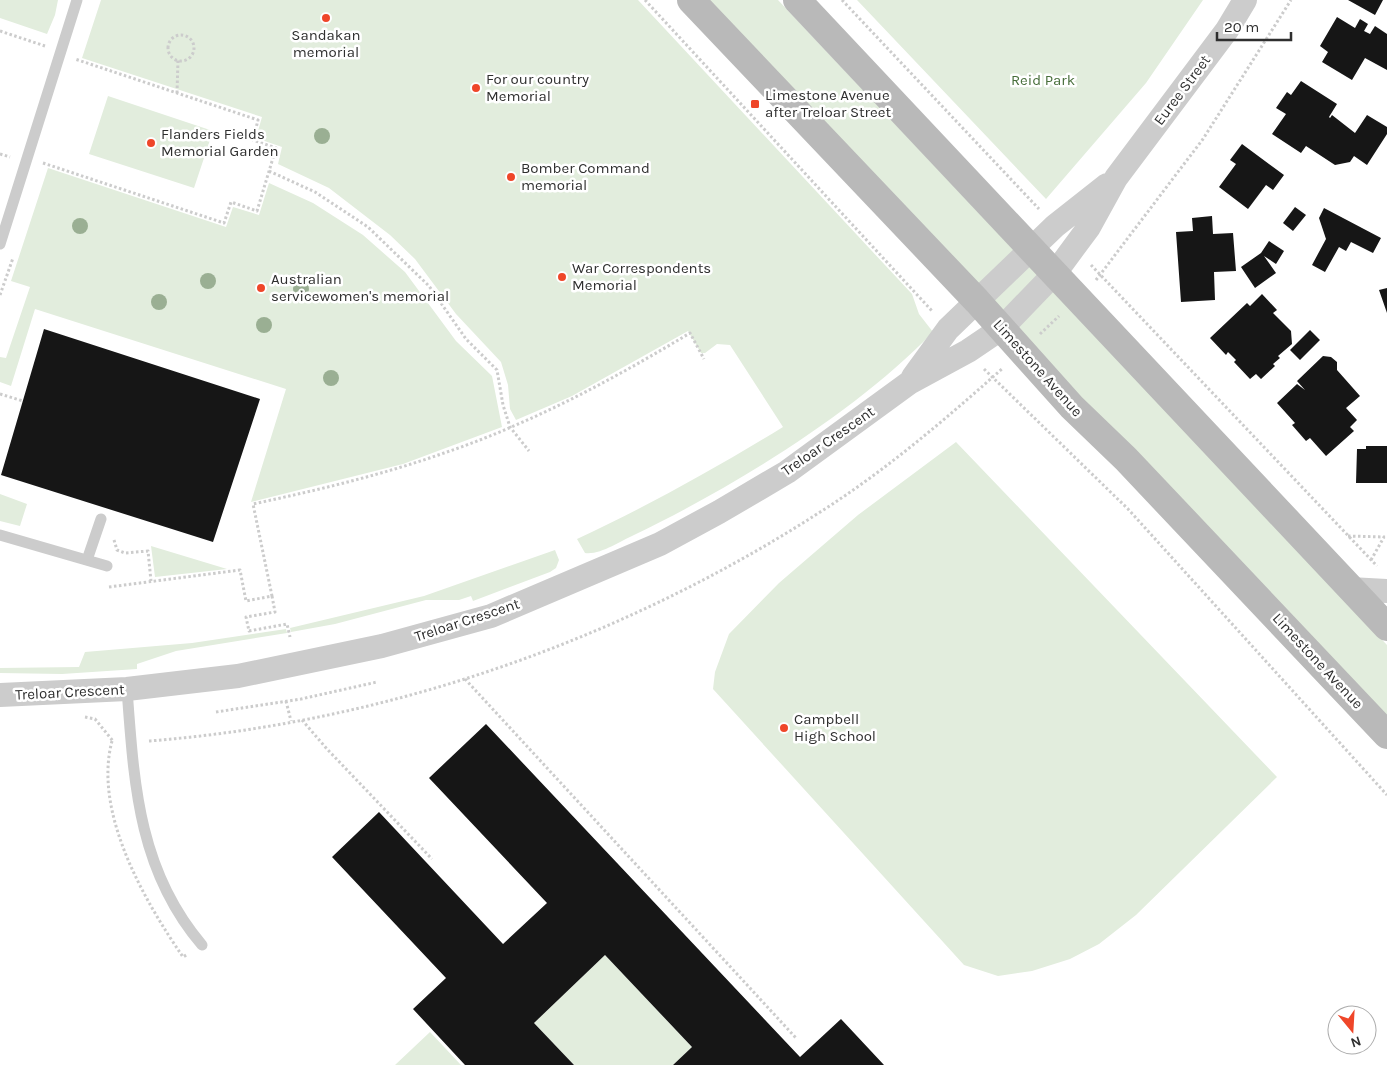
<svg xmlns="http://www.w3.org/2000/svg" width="1387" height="1065" font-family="Karla,sans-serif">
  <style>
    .green { fill: #e2eddd }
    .building { fill: #161616 }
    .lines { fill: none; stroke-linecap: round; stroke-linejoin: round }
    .path { stroke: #ccc; stroke-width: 3; stroke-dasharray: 2.5 2.5; stroke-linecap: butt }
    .service { stroke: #ccc; stroke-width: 11 }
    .minor { stroke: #ccc; stroke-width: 24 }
    .secondary { stroke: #b9b9b9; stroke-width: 28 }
    .tree { fill: #9aaf93 }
    .poi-dot { fill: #ef4629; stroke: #fff; stroke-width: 2 }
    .labels { text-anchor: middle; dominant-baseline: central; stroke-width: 5; stroke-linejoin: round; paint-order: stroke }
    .poi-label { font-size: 15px; fill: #2f2f2f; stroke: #fff; text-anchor: start }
    .park-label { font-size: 15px; fill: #476e3a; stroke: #fff }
    .street-label { font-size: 15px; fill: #2f2f2f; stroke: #fff }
  </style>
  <rect width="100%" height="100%" fill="#fff"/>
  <!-- green -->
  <path class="green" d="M0,0H58L55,15L47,34L0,18Z
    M101,0H638L912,294L919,314L933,332C856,412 734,487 634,535C620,541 601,555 585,553L577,539C648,506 716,468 783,427L730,345L717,344L705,353H701L688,331L572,396L516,420L510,409L508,385L501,362L456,314L415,259L390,235L329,188L278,164L282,147L256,138L262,117L82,58Z
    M709,0H778L1387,645V738Z
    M857,0H1203L1146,83L1046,199Z
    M108,96L213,131L194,188L89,154Z
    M48,168L226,227L233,207L259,215L269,183L313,203L363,235L405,272L456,341L492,376L502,427L403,464L251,502L286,389L35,309L11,386L0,382V357L6,358L30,287L11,281Z
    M956,442L1277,777L1136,915L1099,944L1070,959L1032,971L998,976L964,965L713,689L715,672L729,634L779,583L858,515Z
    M0,494L27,504L20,526L0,521Z
    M151,546L227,569L155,577Z
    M555,550L559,560L556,568L550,572L473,601L471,596L459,600H426L335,624L291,632L290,628L424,596Z
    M286,629L287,633L176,651L137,664V669L62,674L0,673V668L79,667L85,652L192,643Z
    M605,955L692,1047L673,1065H574L534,1023Z
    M430,1032L461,1065H395Z"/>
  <!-- building -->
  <path class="building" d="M1348,0H1383L1375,15Z
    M1337,17L1355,28L1360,19L1368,24L1364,31L1370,34L1375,26L1387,34V70L1365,58L1352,80L1322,62L1328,52L1320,46Z
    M1301,81L1337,104L1329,117L1330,118L1332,115L1355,133L1367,115L1387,127V134L1367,165L1354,156L1350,162L1335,165L1306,146L1301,153L1272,134L1286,114L1276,108L1287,92L1291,95Z
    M1242,144L1284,175L1273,190L1266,185L1248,209L1219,187L1236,164L1230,160Z
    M1295,207L1306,215L1293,231L1283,223Z
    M1324,208L1381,238L1373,253L1351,242L1346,251L1339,247L1325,272L1312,265L1326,239L1319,218Z
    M1212,216L1213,234L1233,233L1236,271L1214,272L1215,300L1181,302L1176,232L1193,231L1192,218Z
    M1269,241L1284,251L1276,264L1264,256L1276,273L1255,288L1241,267L1261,253Z
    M1387,288V313L1379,290Z
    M1262,294L1277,310L1273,313L1291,331L1292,344L1278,356L1280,358L1273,364L1275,366L1261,379L1256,374L1250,379L1234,362L1236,360L1228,352L1226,355L1210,338L1247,303L1250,306Z
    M44,329L260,399L213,542L1,475Z
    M1310,330L1320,340L1300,360L1290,350Z
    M1323,356L1331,357L1337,362V370L1360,396L1346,408L1357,420L1350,427L1354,431L1326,456L1310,438L1306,441L1292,425L1295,423L1277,403L1297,384L1305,390L1297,381Z
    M1366,446H1387V483H1356L1357,449H1366Z
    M486,724L800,1057L841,1019L884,1065H673L692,1047L605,955L534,1023L574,1065H465L413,1009L446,978L332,857L379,812L503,944L547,903L429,778Z"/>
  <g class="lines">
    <!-- path -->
    <path class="path" d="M645,0L933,312
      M842,0L1039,209
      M0,31L45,46
      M168 48a13 13 0 1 1 26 0a13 13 0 1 1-26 0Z
      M177,93L178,60
      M0,154L10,157
      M43,163L224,223L231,202L257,211L276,148L253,140L258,120L75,59
      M269,171L315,192L368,227L429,286L466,339L497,370L503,405L510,427L529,451
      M1091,265L1377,566
      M1096,280L1203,139L1291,0
      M0,295L13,258
      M1040,334L1059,316
      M984,369L1128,509L1387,795
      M0,394L23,401
      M1348,536L1384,537
      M114,540L117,550L125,553L148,551L151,581
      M1371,560L1384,537H1387
      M109,587L240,570L246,601L272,596L253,504C318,490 382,475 444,453C530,424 612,380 690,333L704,359
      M272,596L275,612L246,617L249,631L287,624L290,637
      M465,679L796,1038
      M286,701L291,721
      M216,712L301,699L377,682
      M85,717L95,719L113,741
      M302,720L327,749L432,859
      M112,741C93,812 144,900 183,957L188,954
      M149,741C391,722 628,638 831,505C892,465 948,417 1003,368"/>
    <!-- service -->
    <path class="service" d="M0,244L77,0
      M0,535L107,566
      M87,560L101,519
      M127,689C134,783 138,870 202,945"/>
    <!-- minor -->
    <path class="minor" d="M913,377L948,329L1055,226L1107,185
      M1350,589L1387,591
      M0,695L127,689L238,676L382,646L491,616L660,544L719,512L787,472L909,383L968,351L1002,328L1055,273L1089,227L1116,178L1227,30L1245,0"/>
    <!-- secondary -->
    <path class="secondary" d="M691,0L977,301L1072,407L1126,459L1387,735
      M797,0L1387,627"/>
  </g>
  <!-- trees -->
  <g class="tree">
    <circle cx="322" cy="136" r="8"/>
    <circle cx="80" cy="226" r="8"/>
    <circle cx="208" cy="281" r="8"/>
    <circle cx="301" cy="289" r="8"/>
    <circle cx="159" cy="302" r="8"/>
    <circle cx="264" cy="325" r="8"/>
    <circle cx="331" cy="378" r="8"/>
  </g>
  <!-- markers -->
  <g class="poi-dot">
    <circle cx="326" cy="18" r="5"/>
    <circle cx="476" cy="88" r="5"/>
    <rect x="750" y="99" width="10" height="10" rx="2.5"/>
    <circle cx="151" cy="143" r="5"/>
    <circle cx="511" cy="177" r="5"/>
    <circle cx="562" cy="277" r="5"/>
    <circle cx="261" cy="288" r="5"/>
    <circle cx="784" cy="728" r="5"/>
  </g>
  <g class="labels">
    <!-- poi labels -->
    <g class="poi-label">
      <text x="326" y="35" text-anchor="middle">Sandakan<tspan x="326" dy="17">memorial</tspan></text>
      <text x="486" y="79">For our country<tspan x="486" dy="17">Memorial</tspan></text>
      <text x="765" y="95">Limestone Avenue<tspan x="765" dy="17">after Treloar Street</tspan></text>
      <text x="161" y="134">Flanders Fields<tspan x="161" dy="17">Memorial Garden</tspan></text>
      <text x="521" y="168">Bomber Command<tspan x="521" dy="17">memorial</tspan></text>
      <text x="572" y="268">War Correspondents<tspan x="572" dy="17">Memorial</tspan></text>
      <text x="271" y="279">Australian<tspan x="271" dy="17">servicewomen's memorial</tspan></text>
      <text x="794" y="719">Campbell<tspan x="794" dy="17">High School</tspan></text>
    </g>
    <!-- park labels -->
    <g class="park-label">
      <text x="1043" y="80">Reid Park</text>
    </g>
    <!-- street labels -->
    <g class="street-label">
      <text transform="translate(1182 90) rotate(-53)">Euree Street</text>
      <text transform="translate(1038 368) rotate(48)">Limestone Avenue</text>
      <text transform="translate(828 441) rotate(-35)">Treloar Crescent</text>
      <text transform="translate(467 620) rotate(-18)">Treloar Crescent</text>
      <text transform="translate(1318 661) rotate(47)">Limestone Avenue</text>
      <text transform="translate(70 692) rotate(-3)">Treloar Crescent</text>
    </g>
  </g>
  <!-- north arrow -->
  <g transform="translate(1352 1030) rotate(162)"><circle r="24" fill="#ffffff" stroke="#acacac"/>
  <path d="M0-4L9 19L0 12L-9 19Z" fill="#ef4629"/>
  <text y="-8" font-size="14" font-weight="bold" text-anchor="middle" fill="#2f2f2f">N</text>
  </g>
  <!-- scale -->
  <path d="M1217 32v8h74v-8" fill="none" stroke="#2f2f2f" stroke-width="2.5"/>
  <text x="1224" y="32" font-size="15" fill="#2f2f2f" stroke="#ffffff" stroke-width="4" paint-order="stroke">20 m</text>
</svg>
